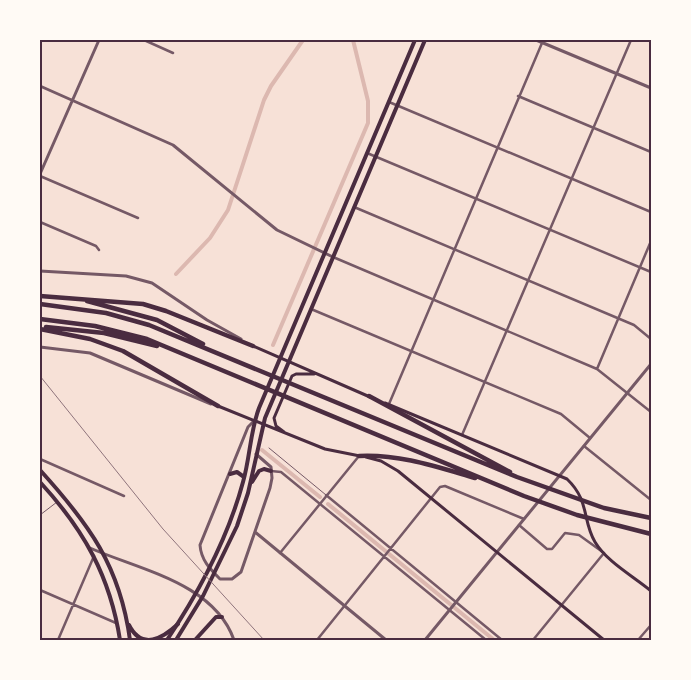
<svg xmlns="http://www.w3.org/2000/svg" width="691" height="680" font-family="'Noto Sans',sans-serif">
  <style>
    .lines { fill: none; stroke-linecap: round; stroke-linejoin: round }
    .canal { stroke: #dcb8b0; stroke-width: 4 }
    .service { stroke: #755966; stroke-width: 1 }
    .minor { stroke: #755966; stroke-width: 2.5 }
    .tertiary { stroke: #755966; stroke-width: 3 }
    .secondary { stroke: #4a2c40; stroke-width: 3 }
    .primary { stroke: #4a2c40; stroke-width: 4 }
    .trunk { stroke: #4a2c40; stroke-width: 4 }
    .motorway { stroke: #4a2c40; stroke-width: 4.5 }
    .rail { stroke: #8f747c; stroke-width: 1 }
    .neatline { fill: none; stroke: #4a2c40; stroke-width: 2 }
  </style>
  <rect width="100%" height="100%" fill="#f7e1d7"/>
  <g class="lines">
    <!-- canal -->
    <path class="canal" d="M176,274L210,238L228,210L264,100L271,86L303,40
      M273,345L368,123V101L353,40
      M262,450L320,497
      M328,504L494,640"/>
    <!-- service -->
    <path class="service" d="M269,448L326,495
      M40,515L57,502"/>
    <!-- minor -->
    <path class="minor" d="M144,40L173,53
      M518,96L651,152
      M389,102L651,212
      M367,153L651,272
      M40,176L138,218
      M354,207L634,325L651,339
      M40,222L96,246L99,250
      M333,257L597,369L651,412
      M311,309L561,414L590,438
      M597,369L651,241
      M389,404L542,43
      M462,435L631,40
      M584,446L651,500
      M40,459L124,496
      M271,471L281,472L486,640
      M326,495L502,640
      M519,525L547,549H552L565,533L579,535L604,553L533,640
      M280,553L359,456
      M40,590L116,623
      M58,640L94,556
      M317,640L440,487L445,486L524,519
      M638,640L651,625"/>
    <!-- tertiary -->
    <path class="tertiary" d="M536,40L651,88
      M40,86L173,145L277,230L333,257
      M40,174L99,40
      M40,271L126,276L152,283L207,320L241,339
      M40,347L90,353L211,404
      M254,421L248,427L200,545C201,560 210,569 220,579H232L241,572L270,488L272,478L271,467L256,454
      M255,532L386,640
      M90,548C140,570 214,583 234,640
      M425,640L651,364"/>
    <!-- secondary -->
    <path class="secondary" d="M253,346L370,397
      M385,403L567,479C590,501 582,520 595,542C607,562 633,576 651,591
      M218,406L325,449L360,456
      M284,432L276,426L274,418L292,376L296,374H314
      M366,457L381,461L398,471L604,640"/>
    <!-- primary -->
    <path class="primary" d="M230,474L237,472L244,477
      M252,482L259,471L264,469L271,471
      M167,640C199,592 228,538 243,482C250,458 250,432 259,408L415,40
      M176,640L203,596L237,526L248,493L265,418L425,40
      M195,640L216,617H222"/>
    <!-- trunk -->
    <path class="trunk" d="M40,470C89,524 120,566 130,640
      M40,482C84,530 110,576 120,640
      M129,625C142,651 163,638 178,624"/>
    <!-- motorway -->
    <path class="motorway" d="M40,296L143,304L166,311L253,346
      M87,301L157,320L203,344
      M40,304L106,313L149,325L517,477L604,508L651,518
      M40,319L95,326L147,339L524,496L577,515L651,534
      M46,327L104,333L157,346
      M40,329L90,339L123,351L218,406
      M369,396L510,472
      M359,456C400,454 437,467 475,478"/>
    <!-- rail -->
    <path class="rail" d="M40,376L163,529L264,640"/>
  </g>
  <!-- border -->
  <rect width="691" height="680" fill="none" stroke="#fffaf5" stroke-width="82"/>
  <rect x="41" y="41" width="609" height="598" class="neatline"/>
</svg>
